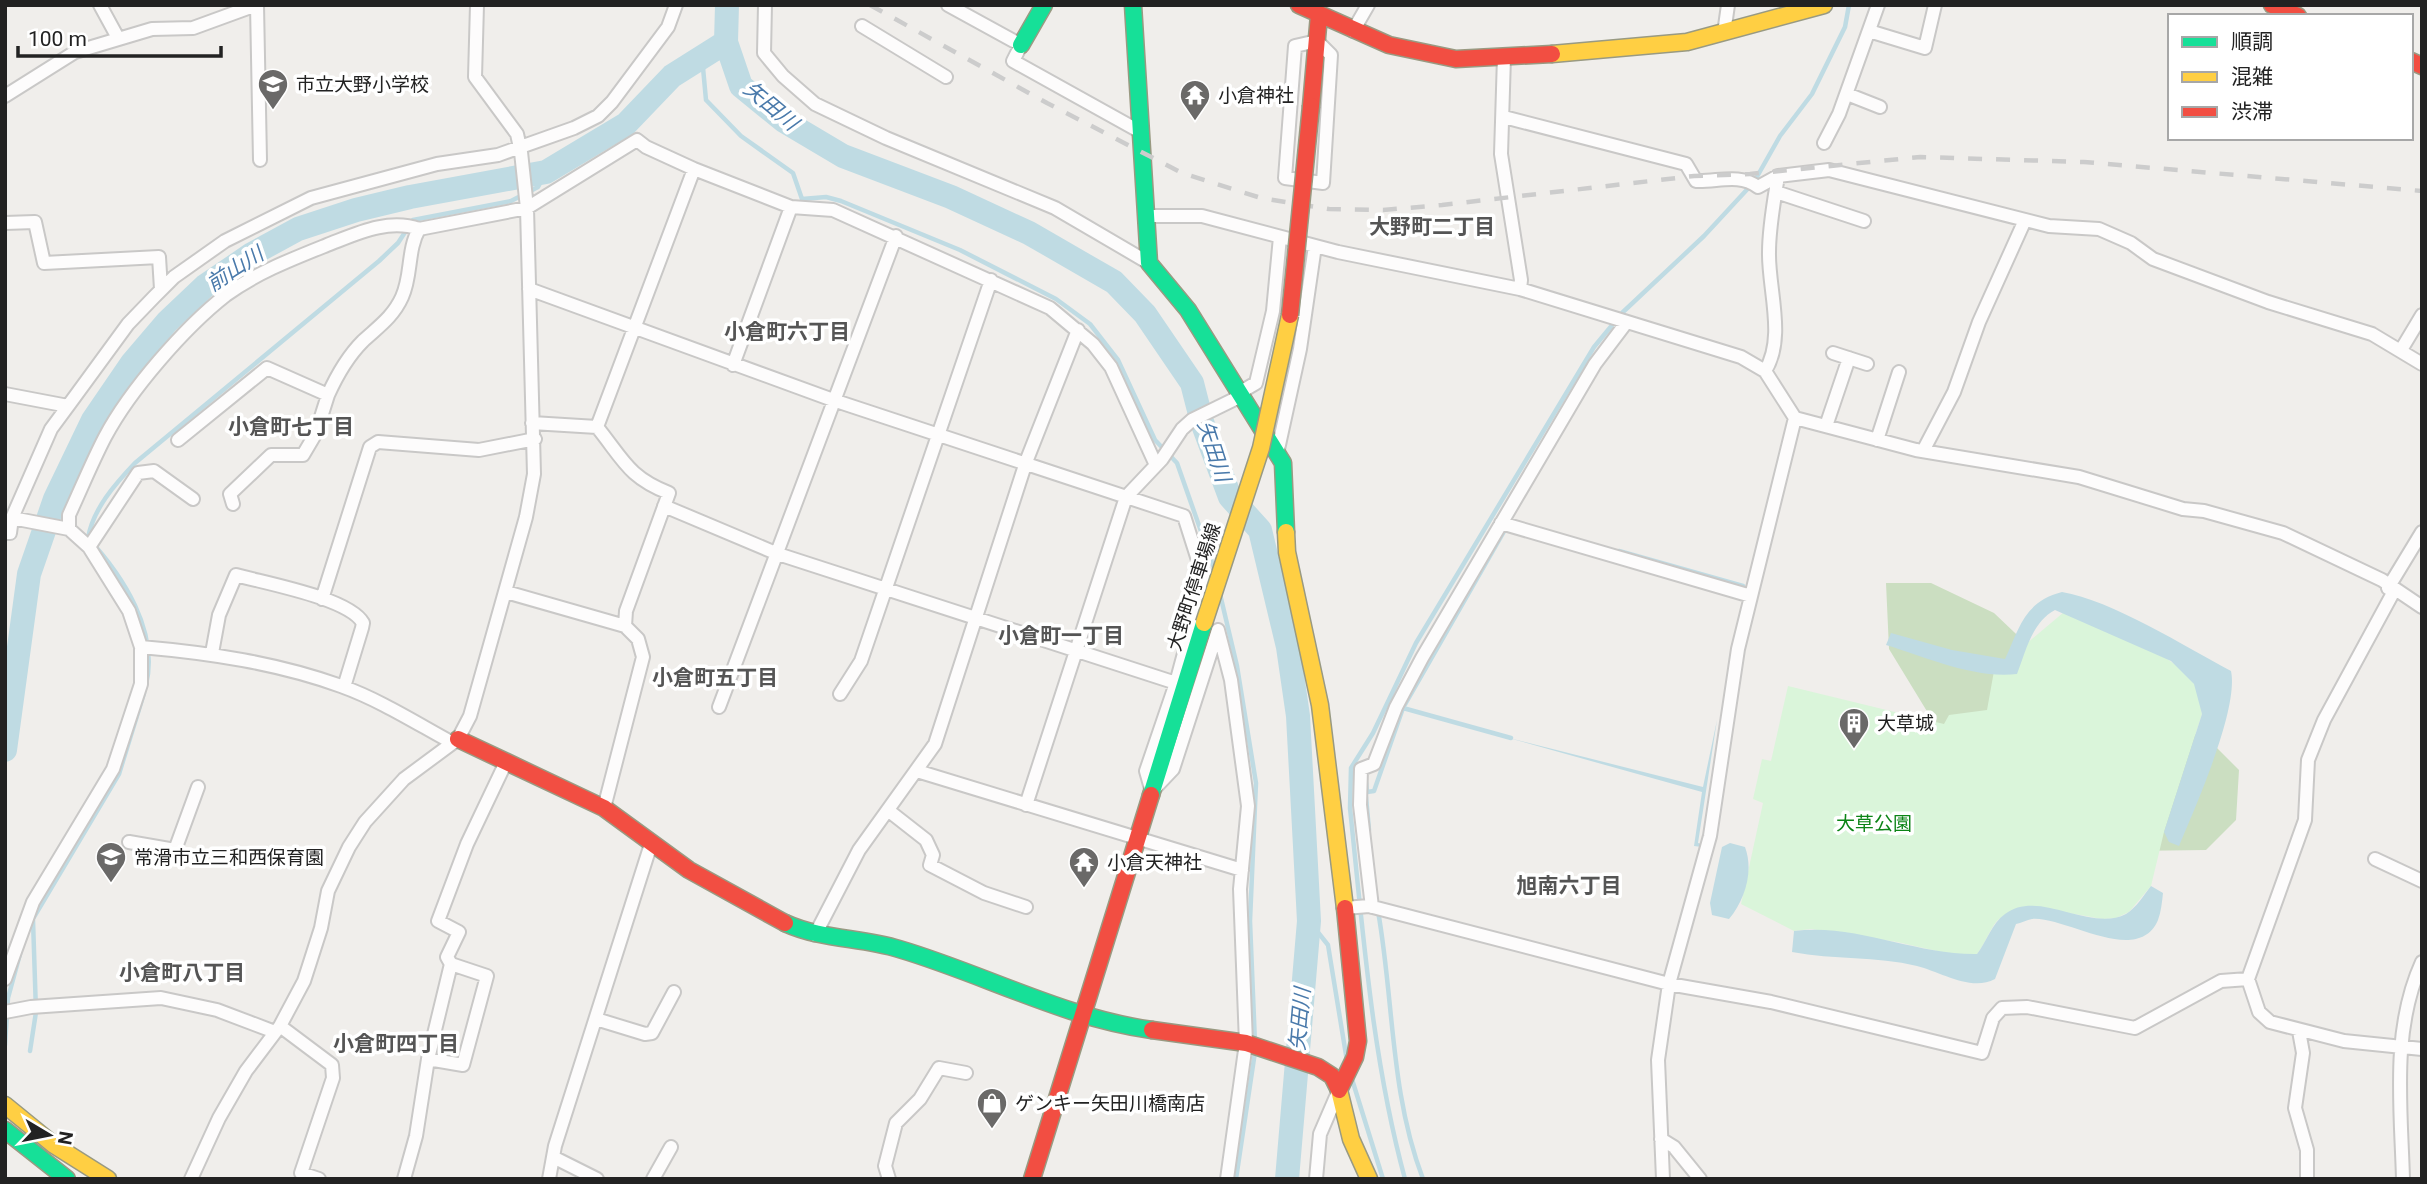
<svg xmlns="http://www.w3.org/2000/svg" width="2427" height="1184" font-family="Roboto,'Noto Sans JP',sans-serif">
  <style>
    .forest { fill: #cbdec1 }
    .park { fill: #daf5da }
    .water { fill: #bfdbe3 }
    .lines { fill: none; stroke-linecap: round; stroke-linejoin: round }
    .stream { stroke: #bfdbe3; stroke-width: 4.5 }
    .river { stroke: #bfdbe3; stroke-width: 24 }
    .street-casing { stroke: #c9c8c7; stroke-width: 16 }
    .fast-casing { stroke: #999a82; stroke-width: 19 }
    .slow-casing { stroke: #999a82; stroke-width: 19 }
    .jam-casing { stroke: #999a82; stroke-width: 19 }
    .street { stroke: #fdfcfc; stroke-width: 12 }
    .fast { stroke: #16e098; stroke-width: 16 }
    .slow { stroke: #ffcf43; stroke-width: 16 }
    .jam { stroke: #f24e42; stroke-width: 16 }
    .rail { stroke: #ccc; stroke-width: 4.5; stroke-dasharray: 14 14; stroke-linecap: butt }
    .slow-bridge-casing { stroke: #999a82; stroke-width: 19; stroke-linecap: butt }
    .jam-bridge-casing { stroke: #999a82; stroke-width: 19; stroke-linecap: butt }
    .slow-bridge { stroke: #ffcf43; stroke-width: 16 }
    .jam-bridge { stroke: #f24e42; stroke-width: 16 }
    .labels { text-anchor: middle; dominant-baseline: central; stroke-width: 7; stroke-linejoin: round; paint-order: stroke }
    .poi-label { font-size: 19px; fill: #222; stroke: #fff; text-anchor: start }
    .street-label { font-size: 19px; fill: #222; stroke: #fff }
    .park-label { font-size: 19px; fill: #0c8416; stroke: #fff }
    .water-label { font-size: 21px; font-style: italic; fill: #4a7aab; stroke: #fff }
    .neighbourhood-label { font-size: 21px; font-weight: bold; fill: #555; stroke: #fff }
  </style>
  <rect width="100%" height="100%" fill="#f0eeeb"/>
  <!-- forest -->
  <path class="forest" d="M1886,583H1931L1994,613L2095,709L2206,737L2239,770L2236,820L2206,850L2131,851L1964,772L1889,649Z"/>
  <!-- park -->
  <path class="park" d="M2064,612C2102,629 2169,649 2193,682C2199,691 2200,703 2202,714L2164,832L2151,886L2129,912L2116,918L2103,919C2076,915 2016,899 1997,921C1990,929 1985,944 1977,954H1950L1897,942L1811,929L1794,931L1741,904L1763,803L1753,799L1762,759L1771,761L1788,686L1944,724L1949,715L1987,710L1994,671Z"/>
  <!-- water -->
  <path class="water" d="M2062,592C2111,600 2186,647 2231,671C2239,709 2195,808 2179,846L2169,842L2164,832L2202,714L2194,684L2171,661L2055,610C2032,622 2026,651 2017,674C1974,679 1926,657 1886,645L1891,633L1952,650L2005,659C2020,627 2024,602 2062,592Z
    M1717,720L1698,843L1702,844V847L1694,846L1702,792L1505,737L1703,787Z
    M1730,843L1745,847C1754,871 1745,900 1729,919L1712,915L1710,903L1722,847Z
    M2151,886L2163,893C2162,902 2161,912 2158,920C2138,967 2065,916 2032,919C2027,920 2021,923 2016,924L1995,979C1971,992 1941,972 1917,966C1876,956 1834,960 1792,952L1794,931C1856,923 1915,955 1977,954C1987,941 1992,923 2005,914C2039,888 2090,933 2126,914C2136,908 2144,895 2151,886Z"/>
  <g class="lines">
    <!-- stream -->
    <path class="stream" d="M702,57L706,100L741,136L793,173L802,199L826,197L841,201L960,250L1056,299L1090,324L1118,360L1155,440L1177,463L1215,571
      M1619,551L1743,586
      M1220,594L1237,666L1256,783L1250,921L1255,1043
      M146,685C159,631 123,576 88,538C93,509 115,484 135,463L379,261L398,243L413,220L511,201L538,187L546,172
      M1403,708L1511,738
      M1366,782L1367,792L1374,791L1403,708L1506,528
      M1366,797L1369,830
      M1378,911C1394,1001 1390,1093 1423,1179
      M1309,921L1328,945L1347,1061
      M31,922L119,774L144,693
      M5,1045L8,998L20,954
      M30,1051L36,1012L33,920
      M1351,1076L1383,1179
      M1236,1179L1255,1052
      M1405,1179C1372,1058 1363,932 1350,808L1351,768L1373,733L1416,643L1594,347L1623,312L1704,236L1754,182L1780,136L1812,94L1845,27L1849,5"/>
    <!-- river -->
    <path class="river" d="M727,5L726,42L741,86L784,121L843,156L951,197L1029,233L1114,282L1145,314L1192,383L1202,422L1230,497L1260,530L1288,647L1298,716L1309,921L1287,1179
      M5,750L29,574L55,499L93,420L132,363L167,322L205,286L252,254L298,229L356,210L410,197L546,172L626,124L672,76L726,42"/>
    <!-- street casing -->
    <g class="street-casing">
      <path id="street" d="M100,5L118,38
        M257,5L260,160
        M765,5L764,53L783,76L815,104L886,138L1055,208L1149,263
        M948,5L1021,45L1013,61L1139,131
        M862,26L946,77
        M1353,31L1368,5
        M1869,31L1925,48L1935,5
        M1724,33L1728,5
        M1317,41L1331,55L1323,183L1285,178L1295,46Z
        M1504,57L1501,154L1521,280L1520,289
        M1847,94L1880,107
        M5,96L75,52L152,29L193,28L256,5
        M1504,117L1686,164L1696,181C1718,182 1739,173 1758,187L1778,176
        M1824,143L1839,114L1878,5
        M1776,192L1864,221
        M1148,216H1202L1338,252L1520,289L1741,357L1765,371L1795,418L1916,450L2079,477L2183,509L2204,511L2283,533L2382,580L2422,607
        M5,223L35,222L44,263L159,257L161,289
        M529,289L833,400L1184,516L1204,579L1176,683L1146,771L1152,792
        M2401,350L2422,315
        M1833,353L1867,364
        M733,365L791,207
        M1765,371C1786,338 1768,288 1769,252C1769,227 1774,201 1778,176L1829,170L2049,226L2099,229L2131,243L2153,259L2268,302L2372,334L2422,364
        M1239,393L1256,383L1273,311L1280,237
        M5,394L68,406L51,429L12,518
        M328,395C337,375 347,357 363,341C378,327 393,317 402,297C412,276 407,250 419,229L527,208L637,140L646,147L694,169L791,207L833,210L1050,308L1093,344L1111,367L1155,463
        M68,406L128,324L154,297L174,277L225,241L311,198L437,164L498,155L574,128L598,116L612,102L668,27L676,5
        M532,423L597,427
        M1826,426L1849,358
        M178,440L267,368L328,395L316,433L303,455H271L230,494L233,504
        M1877,440L1899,372
        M1923,451L1954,392L1979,322L2025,220
        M1277,454L1300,349L1315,246
        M664,506L778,554L1176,683
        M1501,523L1751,596
        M69,529V515C81,489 92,462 105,437C130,390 184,328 226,295C256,273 292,259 327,245C356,234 388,218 419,229
        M5,533H10L12,518L69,529L89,547L129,611L141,647V684L113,769L33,902L5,979
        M89,547L138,473L154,471L193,499
        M2388,588L2422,532
        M506,592L625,626
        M322,599L370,447L378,442L479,450L535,439
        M1218,630L1231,680L1248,806L1240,889L1246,1043L1227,1179
        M141,647C210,653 277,663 341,686C380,700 416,723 451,742
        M212,653L219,615L236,575C264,583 349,598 363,623L362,628L344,687
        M840,694L861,661L991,280
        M719,707L896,236
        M917,771L1242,870
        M1154,789L1173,769L1218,630
        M1026,805L1126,497L1162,459L1182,429L1192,420L1241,396
        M604,808L643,657L638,639L625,626L626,611L669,493C628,477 623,459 597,427L694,169
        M889,811L926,840L933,855L930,865L984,893L1026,907
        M129,842L175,850L198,787
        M2375,859L2422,881
        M1372,907L1360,805L1361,769L1374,764L1396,707L1422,658L1595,364L1626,323
        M1345,908L1369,906L1669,984L1771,1002L1982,1053L1993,1018L2002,1008L2027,1007L2135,1028L2221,981L2248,979L2305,820L2308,760L2324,720L2394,591
        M815,935L859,850L935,744L1026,462L1078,330
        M2248,979L2259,1012L2270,1022L2344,1041L2422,1049
        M5,1012L31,1007L161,998L217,1010L275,1032
        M596,1019L645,1034L652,1033L674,992
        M280,1026L332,1065L333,1078L301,1173L319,1179
        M2299,1031L2303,1053L2295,1108L2307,1150V1179
        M428,1059L463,1065L487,976L451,964
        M1661,1139L1674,1147L1700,1179
        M555,1158L597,1179
        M191,1179L219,1118L246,1071L280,1026L304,981L321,928L328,891L349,847L365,822L404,779L458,739L470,716L526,517L534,474L527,208L521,152L517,134L475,77L477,5
        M404,1179L416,1136L428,1059L451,964L447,957L459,932L438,921L467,844L506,762
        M549,1179L555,1146L651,844
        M653,1179L671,1147
        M889,1179L885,1166L896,1123L920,1099L939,1068L966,1073
        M1316,1179L1320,1134L1339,1090
        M1663,1179L1658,1060L1669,984L1710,836L1738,649L1795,418
        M2403,1179C2401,1106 2391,1030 2422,962"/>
    </g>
    <!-- fast casing -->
    <g class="fast-casing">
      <path id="fast" d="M1133,5L1149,263L1188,310L1283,463L1286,532
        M1021,45L1044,5
        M1151,795L1204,623
        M785,923C822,940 861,937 899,949C984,974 1064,1018 1152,1030
        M5,1130L67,1179"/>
    </g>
    <!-- slow casing -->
    <g class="slow-casing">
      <path id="slow" d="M1552,54L1687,42L1824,5
        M1286,532L1287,552L1320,705L1345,908
        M1339,1090L1351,1139L1369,1179
        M5,1105L54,1145L108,1179"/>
    </g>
    <!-- jam casing -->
    <g class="jam-casing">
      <path id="jam" d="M1299,5L1389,45L1456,59L1552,54
        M2272,5L2298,16
        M2411,61L2422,66
        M1311,106L1319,15
        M458,739L604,808L689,870L785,923
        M1152,1030L1246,1043L1318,1067L1332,1076L1339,1090L1355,1057L1358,1041L1345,908
        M1032,1179L1151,795"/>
    </g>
    <!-- street -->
    <use href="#street" class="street"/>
    <!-- fast -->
    <use href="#fast" class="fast"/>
    <!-- slow -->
    <use href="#slow" class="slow"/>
    <!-- jam -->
    <use href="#jam" class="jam"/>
    <!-- rail -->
    <path class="rail" d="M870,5L1047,103L1182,173L1261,198L1329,209L1383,210L1442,205L1694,176L1750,174L1920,157L2084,162L2422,191"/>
    <!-- slow-bridge casing -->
    <g class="slow-bridge-casing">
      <path id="slow-bridge" d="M1204,623L1261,448L1290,315"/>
    </g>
    <!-- jam-bridge casing -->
    <g class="jam-bridge-casing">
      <path id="jam-bridge" d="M1290,315L1311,106"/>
    </g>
    <!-- slow-bridge -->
    <use href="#slow-bridge" class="slow-bridge"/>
    <!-- jam-bridge -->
    <use href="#jam-bridge" class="jam-bridge"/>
  </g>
  <!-- icons -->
  <defs>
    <g id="school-pin" transform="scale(1.575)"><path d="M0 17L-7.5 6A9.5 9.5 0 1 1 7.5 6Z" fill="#6a6968" stroke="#fff"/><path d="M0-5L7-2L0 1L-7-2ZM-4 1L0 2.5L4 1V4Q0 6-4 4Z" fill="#fff"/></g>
    <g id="temple-pin" transform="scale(1.575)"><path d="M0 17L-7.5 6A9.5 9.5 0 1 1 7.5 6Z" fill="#6a6968" stroke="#fff"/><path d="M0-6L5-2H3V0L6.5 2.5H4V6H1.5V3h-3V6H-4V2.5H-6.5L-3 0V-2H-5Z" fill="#fff"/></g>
    <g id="building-pin" transform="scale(1.575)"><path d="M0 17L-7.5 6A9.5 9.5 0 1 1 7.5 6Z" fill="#6a6968" stroke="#fff"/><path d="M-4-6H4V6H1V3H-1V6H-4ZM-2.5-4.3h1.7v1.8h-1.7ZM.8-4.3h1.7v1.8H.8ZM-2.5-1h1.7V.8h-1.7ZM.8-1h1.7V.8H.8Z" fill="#fff"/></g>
    <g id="shop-pin" transform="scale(1.575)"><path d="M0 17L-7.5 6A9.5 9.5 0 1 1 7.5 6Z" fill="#6a6968" stroke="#fff"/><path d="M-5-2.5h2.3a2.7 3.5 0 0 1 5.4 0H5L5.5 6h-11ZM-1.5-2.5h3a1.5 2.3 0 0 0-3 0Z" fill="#fff"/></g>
  </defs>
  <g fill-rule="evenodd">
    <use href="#school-pin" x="273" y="84"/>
    <use href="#temple-pin" x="1195" y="95"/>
    <use href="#building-pin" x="1854" y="723"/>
    <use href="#school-pin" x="111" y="857"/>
    <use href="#temple-pin" x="1084" y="862"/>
    <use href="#shop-pin" x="992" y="1103"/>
  </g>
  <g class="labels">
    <!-- poi labels -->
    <g class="poi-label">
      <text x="296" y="84">市立大野小学校</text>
      <text x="1218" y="95">小倉神社</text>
      <text x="1877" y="723">大草城</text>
      <text x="134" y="857">常滑市立三和西保育園</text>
      <text x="1107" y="862">小倉天神社</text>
      <text x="1015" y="1103">ゲンキー矢田川橋南店</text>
    </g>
    <!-- street labels -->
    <g class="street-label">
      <text transform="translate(1194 587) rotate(-72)">大野町停車場線</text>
    </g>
    <!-- park labels -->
    <g class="park-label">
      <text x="1874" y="823">大草公園</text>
    </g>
    <!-- water labels -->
    <g class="water-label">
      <text transform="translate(771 106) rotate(40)">矢田川</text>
      <text transform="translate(235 269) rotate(-33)">前山川</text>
      <text transform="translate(1214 451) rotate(72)">矢田川</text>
      <text transform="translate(1300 1019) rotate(-85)">矢田川</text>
    </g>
    <!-- neighbourhood labels -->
    <g class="neighbourhood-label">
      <text x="1432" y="227">大野町二丁目</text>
      <text x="787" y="332">小倉町六丁目</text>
      <text x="291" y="427">小倉町七丁目</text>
      <text x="1061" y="636">小倉町一丁目</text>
      <text x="715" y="678">小倉町五丁目</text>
      <text x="1569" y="886">旭南六丁目</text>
      <text x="182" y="973">小倉町八丁目</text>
      <text x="396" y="1044">小倉町四丁目</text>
    </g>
  </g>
  <!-- border -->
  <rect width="2427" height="1184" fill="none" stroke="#222222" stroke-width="14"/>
  <!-- legend -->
  <rect x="2168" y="14" width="245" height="126" fill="#ffffff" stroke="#a7a7a7" stroke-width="2"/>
  <rect x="2182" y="37" width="35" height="10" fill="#16e098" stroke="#a7a7a7" stroke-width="2"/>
  <text x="2231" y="49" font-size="21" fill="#222222">順調</text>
  <rect x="2182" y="72" width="35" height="10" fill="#ffcf43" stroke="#a7a7a7" stroke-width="2"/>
  <text x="2231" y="84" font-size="21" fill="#222222">混雑</text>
  <rect x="2182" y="107" width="35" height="10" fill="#f24e42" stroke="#a7a7a7" stroke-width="2"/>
  <text x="2231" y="119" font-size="21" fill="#222222">渋滞</text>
  <!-- north arrow -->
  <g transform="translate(49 1135) rotate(100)" stroke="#ffffff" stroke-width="5" paint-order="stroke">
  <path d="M0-5L12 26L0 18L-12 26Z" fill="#222222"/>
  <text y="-10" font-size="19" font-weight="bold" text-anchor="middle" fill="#222222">N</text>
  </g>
  <!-- scale -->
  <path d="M18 46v10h203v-10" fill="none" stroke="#222222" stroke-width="3.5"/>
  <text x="28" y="46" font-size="21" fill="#222222" stroke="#ffffff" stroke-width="5" paint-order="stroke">100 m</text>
</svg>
